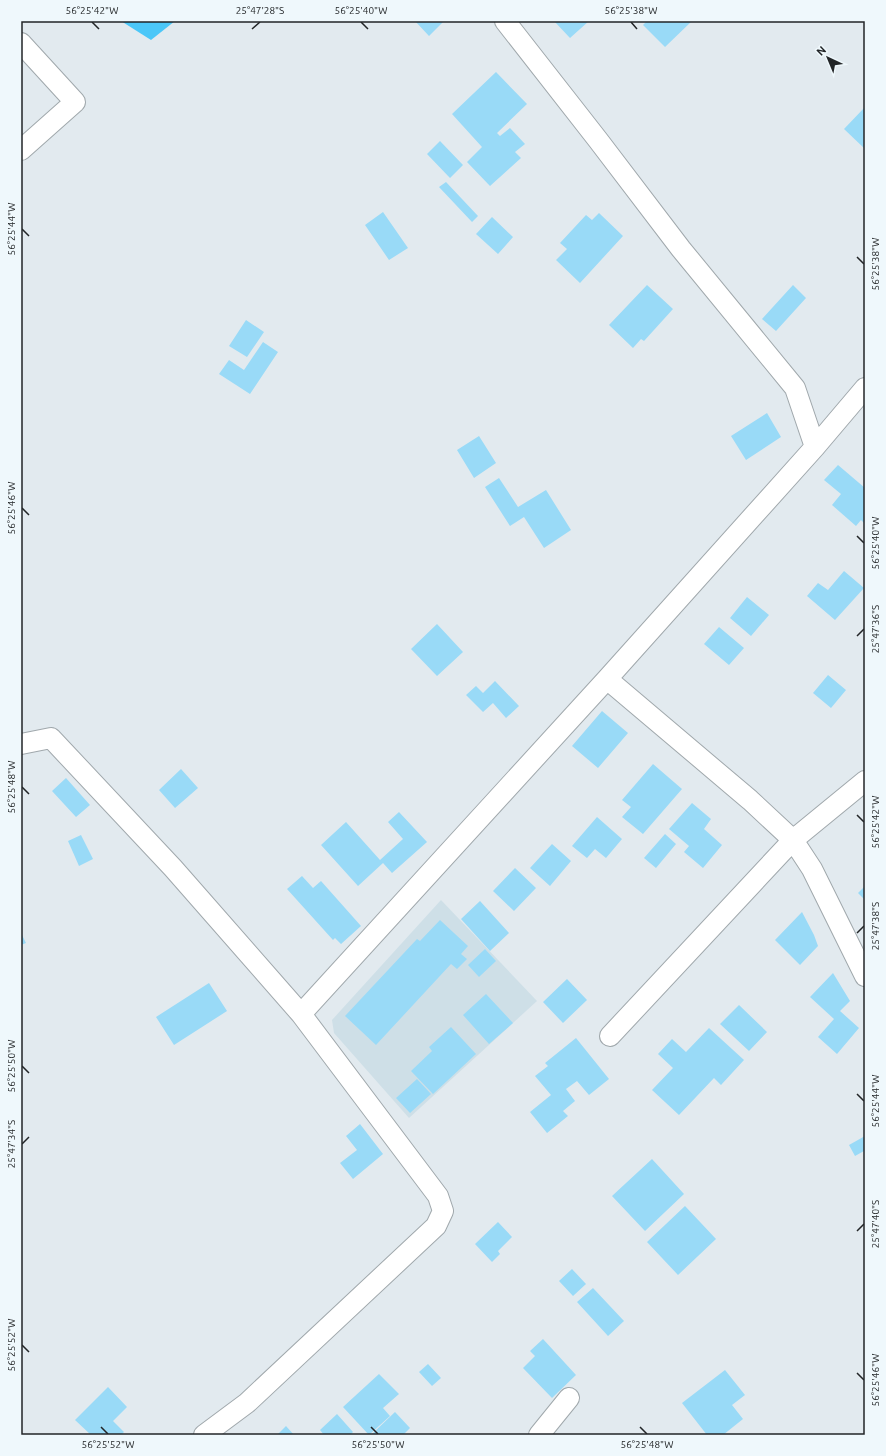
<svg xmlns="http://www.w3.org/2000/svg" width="886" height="1456" font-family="Ubuntu,sans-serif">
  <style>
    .built { fill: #cedfe7 }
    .forest { fill: #4bc7f8 }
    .building { fill: #99daf7 }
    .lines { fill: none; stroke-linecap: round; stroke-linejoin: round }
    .street-casing { stroke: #a0a8ac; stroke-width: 22 }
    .street { stroke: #fff; stroke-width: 20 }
    .ticks { fill: none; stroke: #222527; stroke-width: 1.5 }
    .neatline { fill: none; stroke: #222527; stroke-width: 1.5 }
    .ticks-label { font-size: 10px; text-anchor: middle; fill: #222527 }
  </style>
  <rect width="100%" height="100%" fill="#e2eaef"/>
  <!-- built -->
  <path class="built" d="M441,900L537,1001L409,1118L334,1033L332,1020Z"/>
  <!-- forest -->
  <path class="forest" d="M121,21H175L151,40Z"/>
  <!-- building -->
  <path class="building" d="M415,21H444L429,36Z
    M554,21H589L570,38Z
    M647,21H692L665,47L643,25Z
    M496,72L527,104L497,133L500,136L510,128L525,144L515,152L521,158L490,186L467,162L482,147L452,114Z
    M865,107V149L844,129Z
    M440,141L463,165L450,178L427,154Z
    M446,182L478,216L472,222L439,187Z
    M383,212L408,248L389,260L365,225Z
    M599,213L623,236L580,283L556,260L567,249L560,243L586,215L592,220Z
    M492,217L513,237L498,254L476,234Z
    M647,285L673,309L644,341L641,339L633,348L609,325Z
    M793,285L806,298L776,331L762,319Z
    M246,320L264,332L247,357L229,346Z
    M263,342L278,352L250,394L219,374L229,360L244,370Z
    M767,413L781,437L746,460L731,436Z
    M479,436L496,463L474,478L457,450Z
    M838,465L865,488V524L861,520L856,526L832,505L841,494L824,480Z
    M499,478L518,507L546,490L571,530L544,548L524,517L510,526L485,487Z
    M844,571L864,588L835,620L807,596L818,583L828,590Z
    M747,597L769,615L751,636L730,618Z
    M437,624L463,652L437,676L411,649Z
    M719,627L744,648L729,665L704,644Z
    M828,675L846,690L831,708L813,693Z
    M495,681L519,706L506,718L493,703L483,712L466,695L476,686L483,693Z
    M602,711L628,733L598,768L572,746Z
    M653,764L682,789L643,834L622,817L631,807L622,800Z
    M181,769L198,788L175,808L159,790Z
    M66,778L90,805L76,817L52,791Z
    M692,803L711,819L704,829L722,845L703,868L684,852L689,846L669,829Z
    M399,812L427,842L392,873L383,863L358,886L321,845L346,822L380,860L403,839L388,822Z
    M597,817L622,839L606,858L595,849L587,858L572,846Z
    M665,834L676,844L656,868L644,858Z
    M81,835L93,859L79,866L68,841Z
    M552,844L571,861L550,886L530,868Z
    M515,868L536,888L514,911L493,891Z
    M302,876L313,888L321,881L361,926L341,944L335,938L333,940L287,889Z
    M865,886V900L858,893Z
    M480,901L509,933L490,951L461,919Z
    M802,912L814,935L818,946L800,965L775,940Z
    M440,920L468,946L461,954L467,959L457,969L451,964L376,1045L345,1016L417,939L420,941Z
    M21,933L26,943L21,945Z
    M485,949L496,961L479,977L468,965Z
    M833,973L850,1001L840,1011L859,1028L837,1054L818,1037L834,1019L810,997Z
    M567,979L587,1000L563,1023L543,1002Z
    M209,983L227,1011L174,1045L156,1017Z
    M486,994L513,1023L489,1044L463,1015Z
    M739,1005L767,1032L749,1051L720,1024Z
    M451,1027L476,1054L433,1094L411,1071L432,1051L429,1047Z
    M709,1028L744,1060L721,1085L714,1078L679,1115L652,1090L673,1068L658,1054L672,1039L686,1052Z
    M576,1038L609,1079L589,1095L577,1081L566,1089L575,1101L563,1111L568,1116L547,1133L530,1112L551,1095L535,1076L548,1066L545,1063Z
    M417,1079L431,1094L410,1113L396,1098Z
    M360,1124L383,1154L353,1179L340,1163L357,1150L346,1136Z
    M865,1136V1153L864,1151L855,1156L849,1145Z
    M652,1159L684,1194L645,1231L612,1196Z
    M685,1206L716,1239L678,1275L647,1242Z
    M498,1222L512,1237L498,1251L500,1254L492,1262L475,1244Z
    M572,1269L586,1284L573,1296L559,1281Z
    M593,1288L624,1321L608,1336L577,1302Z
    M543,1339L576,1375L552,1398L523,1368L535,1356L530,1351Z
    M428,1364L441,1378L432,1386L419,1372Z
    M725,1370L745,1395L732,1405L743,1419L723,1435H707L682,1403Z
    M379,1374L399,1394L383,1408L390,1416L369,1435L343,1407Z
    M108,1387L127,1407L113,1421L124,1432L121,1435H91L75,1420Z
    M395,1412L410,1428L403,1435H371Z
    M337,1414L353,1432L350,1435H324L320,1430Z
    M286,1426L294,1435H277Z"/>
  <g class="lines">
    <!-- street casing -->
    <g class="street-casing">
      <path id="street" d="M505,21L598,140L681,249L795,388L815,447
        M21,43L75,102L21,150
        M607,679L750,800L793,840L812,869L865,976
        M21,744L51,738L173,868L301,1014
        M610,1036L793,840L865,781
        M204,1435L247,1403L436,1226L443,1211L438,1196L301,1014L607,679L815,447L865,388
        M539,1435L569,1398"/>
    </g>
    <!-- street -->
    <use href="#street" class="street"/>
  </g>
  <!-- ticks -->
  <path class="ticks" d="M92,22L99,29M361,22L368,29M631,22L637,29M252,29L260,22M22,229L29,236M857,257L864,264M22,508L29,515M857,536L864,543M857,636L864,629M22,787L29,794M857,815L864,822M857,933L864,926M22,1066L29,1073M857,1094L864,1101M22,1144L29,1137M857,1231L864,1224M22,1345L29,1352M857,1373L864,1380M101,1427L108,1434M371,1427L378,1434M640,1427L647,1434"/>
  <!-- border -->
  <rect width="886" height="1456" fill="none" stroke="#eff8fc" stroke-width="44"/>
  <!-- north arrow -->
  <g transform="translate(828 58) rotate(316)" stroke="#eff8fc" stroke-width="3" paint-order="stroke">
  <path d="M0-3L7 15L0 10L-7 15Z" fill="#222527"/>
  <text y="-6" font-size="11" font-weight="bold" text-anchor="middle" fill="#222527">N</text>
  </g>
  <rect x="22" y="22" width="842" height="1412" class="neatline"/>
  <g class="ticks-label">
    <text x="92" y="14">56°25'42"W</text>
    <text x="260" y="14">25°47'28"S</text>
    <text x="361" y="14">56°25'40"W</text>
    <text x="631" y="14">56°25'38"W</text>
    <text transform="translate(11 229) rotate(-90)" y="4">56°25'44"W</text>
    <text transform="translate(875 264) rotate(-90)" y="4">56°25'38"W</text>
    <text transform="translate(11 508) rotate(-90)" y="4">56°25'46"W</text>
    <text transform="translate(875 543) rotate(-90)" y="4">56°25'40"W</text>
    <text transform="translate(875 629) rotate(-90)" y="4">25°47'36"S</text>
    <text transform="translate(11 787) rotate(-90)" y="4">56°25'48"W</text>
    <text transform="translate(875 822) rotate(-90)" y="4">56°25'42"W</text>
    <text transform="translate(875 926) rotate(-90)" y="4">25°47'38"S</text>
    <text transform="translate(11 1066) rotate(-90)" y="4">56°25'50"W</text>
    <text transform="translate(875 1101) rotate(-90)" y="4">56°25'44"W</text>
    <text transform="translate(11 1144) rotate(-90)" y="4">25°47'34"S</text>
    <text transform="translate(875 1224) rotate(-90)" y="4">25°47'40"S</text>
    <text transform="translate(11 1345) rotate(-90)" y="4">56°25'52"W</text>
    <text transform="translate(875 1380) rotate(-90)" y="4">56°25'46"W</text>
    <text x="108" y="1448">56°25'52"W</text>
    <text x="378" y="1448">56°25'50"W</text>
    <text x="647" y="1448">56°25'48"W</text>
  </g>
</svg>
